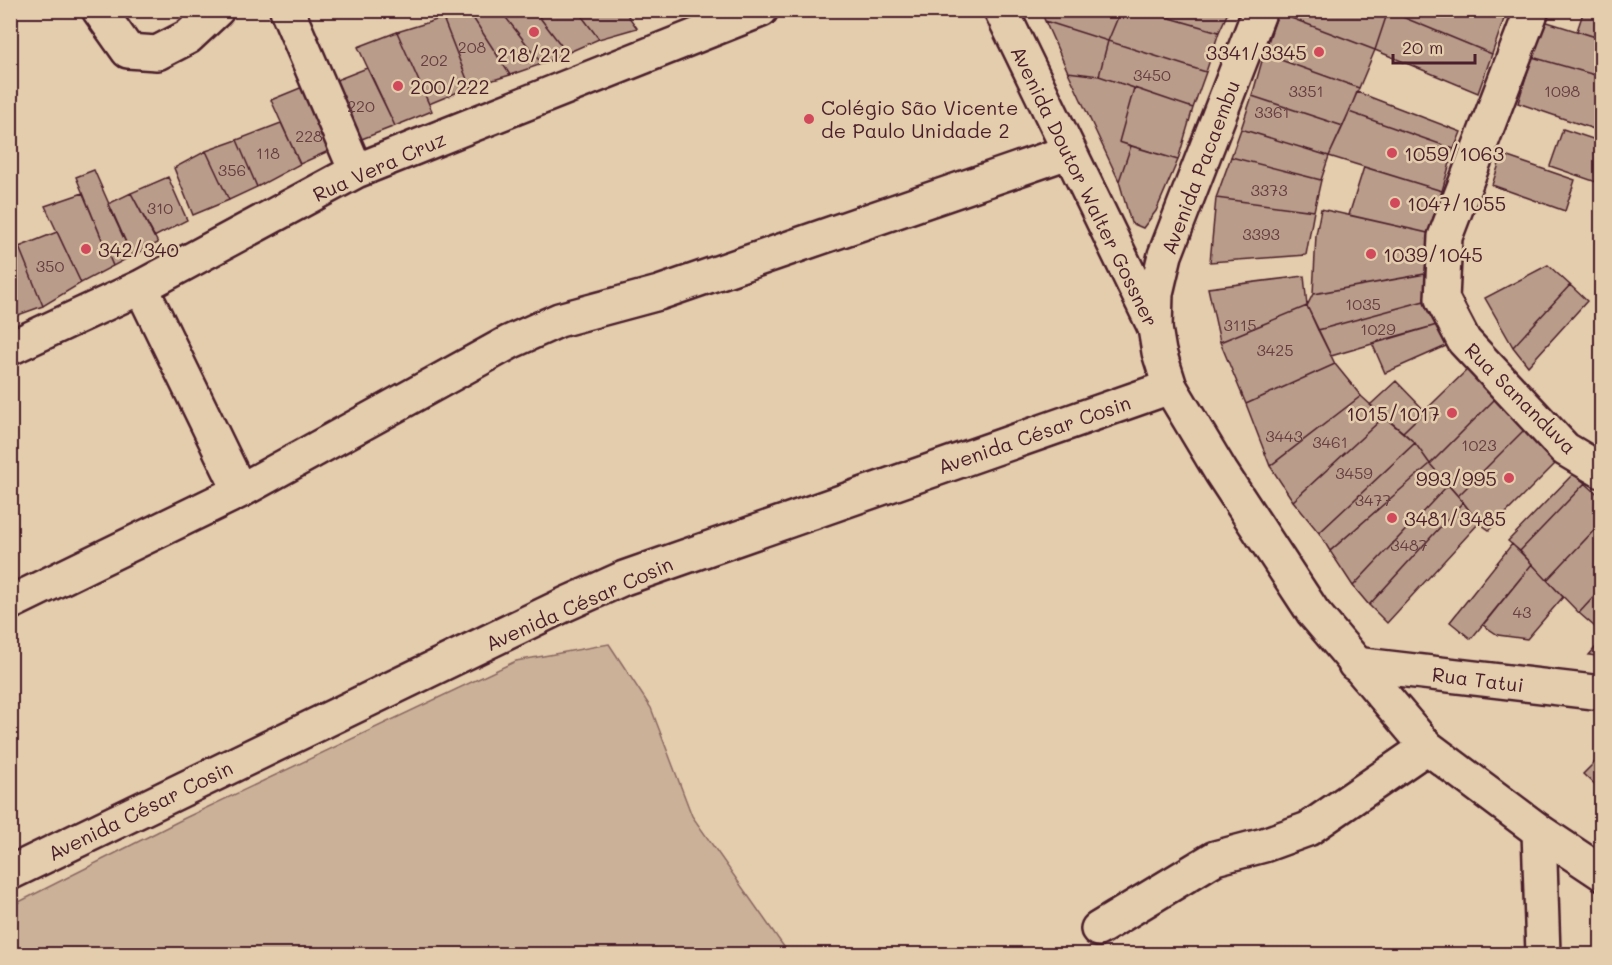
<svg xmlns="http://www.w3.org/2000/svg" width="1612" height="965" font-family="Mali,sans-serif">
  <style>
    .green { fill: #cbb198; stroke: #8a6862; stroke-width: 1.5 }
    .building { fill: #b99c89; stroke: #4a1f2b; stroke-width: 1.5 }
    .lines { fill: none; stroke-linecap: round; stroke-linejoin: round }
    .minor-casing { stroke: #4a1f2b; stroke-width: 38 }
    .major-casing { stroke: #4a1f2b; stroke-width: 38 }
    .minor { stroke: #e4cdad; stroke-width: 33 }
    .major { stroke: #e4cdad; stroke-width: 33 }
    .poi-dot { fill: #d1495b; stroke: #e4cdad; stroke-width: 2 }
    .labels { text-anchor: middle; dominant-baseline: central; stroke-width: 5; stroke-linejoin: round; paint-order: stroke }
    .number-label { font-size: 16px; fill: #663e42 }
    .poi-label { font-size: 20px; fill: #4a1f2b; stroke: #e4cdad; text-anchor: start }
    .street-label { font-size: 20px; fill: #4a1f2b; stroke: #e4cdad }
  </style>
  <rect width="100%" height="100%" fill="#e4cdad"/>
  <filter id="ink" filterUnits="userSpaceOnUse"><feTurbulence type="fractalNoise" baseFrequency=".0167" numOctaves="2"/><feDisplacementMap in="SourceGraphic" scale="12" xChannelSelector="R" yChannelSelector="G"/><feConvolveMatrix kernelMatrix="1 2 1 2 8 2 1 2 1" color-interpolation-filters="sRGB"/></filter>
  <g filter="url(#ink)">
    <!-- green -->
    <path class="green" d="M609,644L651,708L692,816L789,954H11V906L185,818L516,661Z"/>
    <!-- building -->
    <path class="building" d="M458,10H468L510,75L470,87L443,18Z
      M468,10H500L542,64L510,75Z
      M500,10H534L567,53L542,64Z
      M534,10H577L599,39L567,53Z
      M577,10H624L637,28L599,39Z
      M666,10H685L670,17Z
      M1041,10H1121L1108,41L1045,21Z
      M1121,10H1142L1219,32L1206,72L1108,41Z
      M1142,10H1229L1219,32Z
      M1279,10H1388V11L1375,50L1278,13Z
      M1499,10L1506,13L1492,54L1388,11Z
      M1584,10H1602V39L1577,31Z
      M1388,11L1492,54L1478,93L1375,50Z
      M1278,13L1375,50L1359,88L1264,54Z
      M443,18L470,87L429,104L397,32Z
      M1045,21L1108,41L1099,76L1068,72Z
      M1544,21L1602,39V77L1532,57Z
      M397,32L432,111L395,126L358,47Z
      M1108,41L1206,72L1193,108L1099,76Z
      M1264,54L1359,88L1343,126L1252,96Z
      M1532,57L1602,77V111L1594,129L1518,103Z
      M367,68L395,126L354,142L329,83Z
      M1068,72L1099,76L1134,88L1119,142L1131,146L1119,181Z
      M310,84L335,148L300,164L271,100Z
      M1134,88L1193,108L1178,160L1119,142Z
      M1357,92L1461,132L1454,149L1349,112Z
      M1252,96L1343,126L1329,156L1241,129Z
      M1349,112L1454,149L1442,191L1329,156Z
      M281,123L300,164L257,187L237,140Z
      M1241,129L1329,156L1321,180L1231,157Z
      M1563,129L1602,142V184L1550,166Z
      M237,140L257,187L229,200L206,151Z
      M1131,146L1178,160L1156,211L1143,228L1131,223L1119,181Z
      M206,151L229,200L193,215L174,168Z
      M1502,155L1575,180L1565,211L1492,185Z
      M1231,157L1321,180L1314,211L1216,198Z
      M1364,167L1442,191L1428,233L1349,215Z
      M94,170L132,256L113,266L76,177Z
      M168,177L187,220L154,237L131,193Z
      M83,193L113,266L81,283L45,206Z
      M131,193L158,243L132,256L108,204Z
      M1216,198L1314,211L1306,255L1210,262Z
      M1321,209L1428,233L1425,274L1313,294L1316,235Z
      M57,232L81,283L43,306L19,247Z
      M10,233L19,247L43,306L10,318Z
      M1548,265L1570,285L1513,347L1485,298Z
      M1425,274L1428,300L1318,330L1307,306L1313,294Z
      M1304,276L1307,306L1220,342L1208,288Z
      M1570,285L1587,301L1528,366L1513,347Z
      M1428,300L1437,325L1331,356L1318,330Z
      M1307,306L1335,364L1246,404L1220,342Z
      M1437,325L1446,346L1385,373L1372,343Z
      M1335,364L1361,396L1270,466L1246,404Z
      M1471,366L1501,393L1430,464L1415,443L1403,432Z
      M1396,381L1425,411L1403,432L1370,405Z
      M1501,393L1529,425L1458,496L1430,464Z
      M1361,396L1384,417L1293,501L1270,466Z
      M1384,417L1415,443L1319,533L1293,501Z
      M1529,425L1560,459L1489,530L1479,523L1458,496Z
      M1415,443L1430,464L1330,551L1319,533Z
      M1430,464L1448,485L1353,586L1330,551Z
      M1573,474L1585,483L1520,551L1508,541Z
      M1585,483L1602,498V522L1547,580L1520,551Z
      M1448,485L1463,502L1369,605L1353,586Z
      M1463,502L1479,523L1387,623L1369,605Z
      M1602,522V588L1579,613L1547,580Z
      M1512,544L1532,564L1471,639L1450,622Z
      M1532,564L1563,597L1527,639L1498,635L1483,625Z
      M1602,588V633L1579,613Z
      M1602,640V657L1589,655Z
      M1602,755V792L1583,774Z"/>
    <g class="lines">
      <!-- minor casing -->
      <g class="minor-casing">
        <path id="minor" d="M99,10L128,51L157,53L188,37L217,10
          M287,10L356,171
          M1001,10L1155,328
          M1532,10L1445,237L1442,299L1464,341L1565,449L1602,471
          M141,287L240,491
          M10,348L141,287L356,171L761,10
          M10,603L240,491L510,342L559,320L659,293L1068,152
          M1355,664L1602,693
          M1539,831L1543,954
          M10,873L566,604L624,578L1170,387
          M1098,929L1215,858L1264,845L1308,829L1427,747"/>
      </g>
      <!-- major casing -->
      <g class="major-casing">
        <path id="major" d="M1260,10L1165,255L1156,293L1155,328L1159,352L1170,387L1221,472L1313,612L1427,747L1539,831L1602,873"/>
      </g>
      <!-- minor -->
      <use href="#minor" class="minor"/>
      <!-- major -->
      <use href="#major" class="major"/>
    </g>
  </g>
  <!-- markers -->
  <g class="poi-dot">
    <circle cx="534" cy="32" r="6"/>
    <circle cx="1319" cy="52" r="6"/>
    <circle cx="398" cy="86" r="6"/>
    <circle cx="809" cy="119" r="6"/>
    <circle cx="1392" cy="153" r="6"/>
    <circle cx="1395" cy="203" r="6"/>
    <circle cx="86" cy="249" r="6"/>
    <circle cx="1371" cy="254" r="6"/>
    <circle cx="1452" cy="413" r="6"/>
    <circle cx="1509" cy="478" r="6"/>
    <circle cx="1392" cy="518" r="6"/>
  </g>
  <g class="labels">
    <!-- number labels -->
    <g class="number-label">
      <text x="472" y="46">208</text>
      <text x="434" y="59">202</text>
      <text x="1152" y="74">3450</text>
      <text x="1306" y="90">3351</text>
      <text x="1562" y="90">1098</text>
      <text x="361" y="105">220</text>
      <text x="1272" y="111">3361</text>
      <text x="309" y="135">228</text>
      <text x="268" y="152">118</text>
      <text x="232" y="169">356</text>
      <text x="1269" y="189">3373</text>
      <text x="160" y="207">310</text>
      <text x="1261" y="233">3393</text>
      <text x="50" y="265">350</text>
      <text x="1363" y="303">1035</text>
      <text x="1240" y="324">3115</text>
      <text x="1378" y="328">1029</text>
      <text x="1275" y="349">3425</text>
      <text x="1284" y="435">3443</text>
      <text x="1330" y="441">3461</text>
      <text x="1479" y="444">1023</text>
      <text x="1354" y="472">3459</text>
      <text x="1373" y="499">3477</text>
      <text x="1409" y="544">3487</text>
      <text x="1522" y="611">43</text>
    </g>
    <!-- poi labels -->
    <g class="poi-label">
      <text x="1307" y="52" text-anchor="end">3341/3345</text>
      <text x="534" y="54" text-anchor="middle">218/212</text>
      <text x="410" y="86">200/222</text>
      <text x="821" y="107">Colégio São Vicente<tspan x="821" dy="23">de Paulo Unidade 2</tspan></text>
      <text x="1404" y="153">1059/1063</text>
      <text x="1407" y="203">1047/1055</text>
      <text x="98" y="249">342/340</text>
      <text x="1383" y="254">1039/1045</text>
      <text x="1440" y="413" text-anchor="end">1015/1017</text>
      <text x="1497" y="478" text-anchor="end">993/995</text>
      <text x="1404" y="518">3481/3485</text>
    </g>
    <!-- street labels -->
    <g class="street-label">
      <text transform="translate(379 166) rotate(-24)">Rua Vera Cruz</text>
      <text transform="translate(1200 167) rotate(-69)">Avenida Pacaembu</text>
      <text transform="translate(1085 186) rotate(64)">Avenida Doutor Walter Gossner</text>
      <text transform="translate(1521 398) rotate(45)">Rua Sananduva</text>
      <text transform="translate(1034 434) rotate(-19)">Avenida César Cosin</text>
      <text transform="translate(579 603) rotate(-24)">Avenida César Cosin</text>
      <text transform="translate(1478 679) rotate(7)">Rua Tatui</text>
      <text transform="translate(140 810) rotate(-26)">Avenida César Cosin</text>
    </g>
  </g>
  <!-- margin -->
  <rect width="1612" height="965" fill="none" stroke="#e4cdad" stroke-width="36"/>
  <rect x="18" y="18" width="1576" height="929" fill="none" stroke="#4a1f2b" stroke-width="2" filter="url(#ink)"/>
  <!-- scale -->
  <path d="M1393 54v9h82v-9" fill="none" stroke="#4a1f2b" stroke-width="3"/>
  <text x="1402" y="54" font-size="18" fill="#4a1f2b" stroke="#e4cdad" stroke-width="4.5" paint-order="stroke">20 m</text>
</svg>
